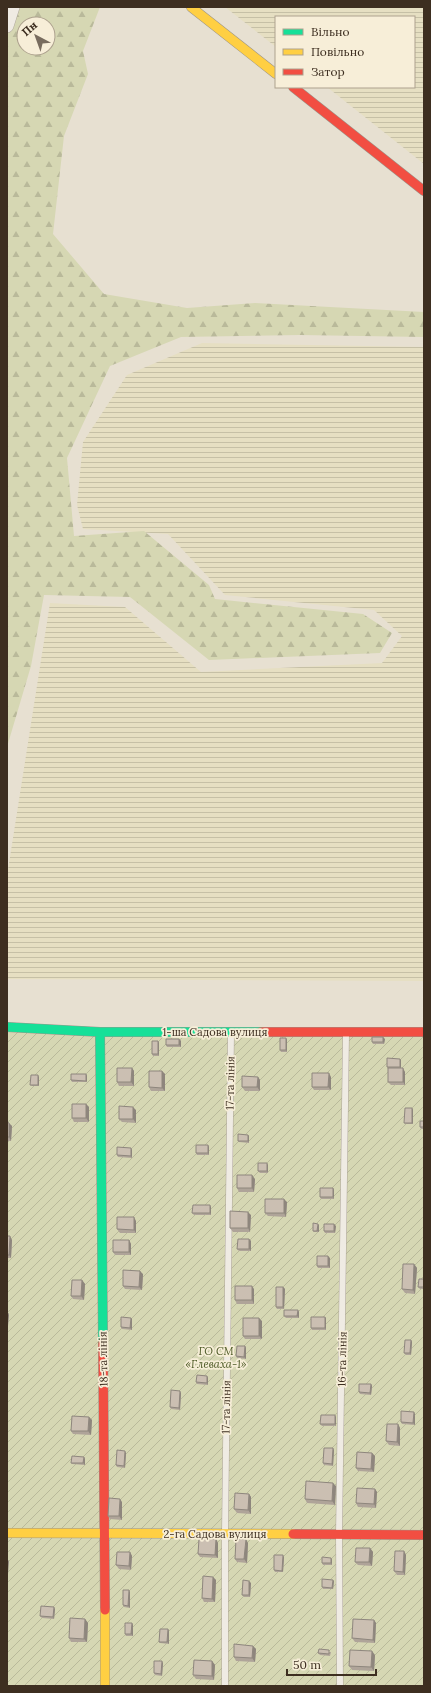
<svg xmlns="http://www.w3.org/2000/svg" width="431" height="1693" font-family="Lora,serif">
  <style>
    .farmland { fill: url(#farmland-rules) }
    .forest { fill: url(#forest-firs); fill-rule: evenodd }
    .garden { fill: url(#garden-furrows) }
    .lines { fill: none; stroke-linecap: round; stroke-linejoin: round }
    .lane-casing { stroke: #ada599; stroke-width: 7 }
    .street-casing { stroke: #ada599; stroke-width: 14 }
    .fast-casing { stroke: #9c958a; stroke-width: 10 }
    .slow-casing { stroke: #9c958a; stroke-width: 10 }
    .jam-casing { stroke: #9c958a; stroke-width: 10 }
    .lane { stroke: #efebe3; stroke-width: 6 }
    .street { stroke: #efebe3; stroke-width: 13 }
    .fast { stroke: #16e098; stroke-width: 9 }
    .slow { stroke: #ffcf43; stroke-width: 9 }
    .jam { stroke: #f24e42; stroke-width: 9 }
    .wall { fill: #afa499 }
    .shaded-wall { fill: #8e867d }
    .building { fill: #cbbfb2; stroke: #8e867d }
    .labels { text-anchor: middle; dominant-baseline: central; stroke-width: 3.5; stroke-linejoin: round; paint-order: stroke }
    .street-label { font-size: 11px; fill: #3d2e20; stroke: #f7eed8 }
    .park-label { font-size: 11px; font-style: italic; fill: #4d5a26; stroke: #f7eed8 }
  </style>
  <defs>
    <pattern id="farmland-rules" width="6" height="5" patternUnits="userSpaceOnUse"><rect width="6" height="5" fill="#e6dfc2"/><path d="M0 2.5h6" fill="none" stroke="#c6c0a6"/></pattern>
    <pattern id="forest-firs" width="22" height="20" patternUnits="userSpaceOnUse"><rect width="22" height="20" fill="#d6d7b3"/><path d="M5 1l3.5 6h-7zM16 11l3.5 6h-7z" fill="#b9b99a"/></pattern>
    <pattern id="garden-furrows" width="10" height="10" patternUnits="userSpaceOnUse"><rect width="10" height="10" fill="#d6d7b3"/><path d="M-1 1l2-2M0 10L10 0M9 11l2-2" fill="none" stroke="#b9b99a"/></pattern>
  </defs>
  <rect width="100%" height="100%" fill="#e7e0d1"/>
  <!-- farmland -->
  <path class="farmland" d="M225,7H424V164L327,87H414V17H276V47Z
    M202,343L424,347V981L7,979V876L50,603L125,607L201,672L382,663L402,636L374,610L225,595L168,534L83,529L77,505L83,442L127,375Z"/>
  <!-- forest -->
  <path class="forest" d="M7,7H100L83,51L88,74L64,136L53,234L104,294L187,308L255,303L424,312V337L300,335L181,337L110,366L67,458L74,536L144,531L209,585L215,599L363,614L392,633L380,653L209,660L130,597L44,595L31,666L7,747ZM24,24H48V48H24Z"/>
  <!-- garden -->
  <path class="garden" d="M7,1027L424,1029V1686H7Z"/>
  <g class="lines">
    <!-- lane casing -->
    <g class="lane-casing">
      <path id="lane" d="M225,1686V1534L231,1034
        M340,1686L339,1535L346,1034"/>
    </g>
    <!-- street casing -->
    <g class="street-casing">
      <path id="street" d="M7,26L13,7"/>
    </g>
    <!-- fast casing -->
    <g class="fast-casing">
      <path id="fast" d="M7,1027L100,1032H261
        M100,1032L103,1342"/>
    </g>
    <!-- slow casing -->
    <g class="slow-casing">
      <path id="slow" d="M191,7L276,74
        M7,1533L293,1534
        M105,1610V1686"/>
    </g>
    <!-- jam casing -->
    <g class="jam-casing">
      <path id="jam" d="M293,87L424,191
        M261,1032H424
        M103,1342L105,1610
        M293,1534L424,1535"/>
    </g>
    <!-- lane -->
    <use href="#lane" class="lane"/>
    <!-- street -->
    <use href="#street" class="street"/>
    <!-- fast -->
    <use href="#fast" class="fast"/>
    <!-- slow -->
    <use href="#slow" class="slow"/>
    <!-- jam -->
    <use href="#jam" class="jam"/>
  </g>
  <!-- wall -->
  <path class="wall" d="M286,1038L287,1040V1052H281L280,1050Z
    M179,1039L181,1041V1047H167L166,1045Z
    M385,1039L384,1044H373L372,1042Z
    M158,1041L159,1043V1056H153L152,1054Z
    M401,1060V1068L405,1072V1085H391L388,1082V1069L387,1067Z
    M132,1068L134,1071V1086H119L117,1082Z
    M162,1071L165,1074V1091H151L149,1087Z
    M86,1074L87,1076V1082H72L71,1080Z
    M39,1077V1086H32L30,1085Z
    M258,1077L260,1080V1091H245L242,1087Z
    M331,1077V1090H314L312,1087Z
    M86,1104L89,1107V1122H74L72,1118Z
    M412,1108L413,1110V1124H406L404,1123Z
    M136,1110V1123L122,1122L119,1119Z
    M424,1121V1129H421L420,1127Z
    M7,1122L12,1126L11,1141H7Z
    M248,1135L249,1136V1143L239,1142L238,1141Z
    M208,1145L209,1147V1155H197L196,1153Z
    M132,1150V1158L118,1157L117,1155Z
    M268,1165V1173H260L258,1171Z
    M255,1179L254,1192H239L237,1188Z
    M333,1188L334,1190V1199H321L320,1197Z
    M287,1202L286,1217L268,1216L265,1213Z
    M211,1207V1215H194L192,1213Z
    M251,1215L250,1232H233L230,1228Z
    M136,1221V1233H120L117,1229Z
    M319,1225V1232H314L313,1231Z
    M336,1226L335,1233H325L324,1231Z
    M7,1236L12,1240L11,1258H7Z
    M249,1239L251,1241V1251H239L237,1249Z
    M129,1240L131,1244V1255H115L113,1252Z
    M330,1258V1268H318L317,1266Z
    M414,1264L417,1268L415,1294L405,1293L402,1289Z
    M143,1274L142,1290L125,1289L123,1286Z
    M424,1279V1289H420L418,1287Z
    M82,1280L85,1284L84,1300L73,1299L71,1296Z
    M283,1287L285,1289L284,1309H277L276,1307Z
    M254,1289V1304H237L235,1300Z
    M298,1310L299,1312V1318H286L284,1316Z
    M131,1318L132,1319V1330L122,1329L121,1327Z
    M326,1318V1330H312L311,1328Z
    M262,1321V1339H245L243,1336Z
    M411,1340L412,1342L411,1355H406L404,1353Z
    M245,1346L246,1348V1359L237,1358L236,1356Z
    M207,1376L208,1378V1385L197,1384L196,1382Z
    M371,1384L372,1386L371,1395L360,1394L359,1392Z
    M181,1393L180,1410L171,1409L170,1407Z
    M415,1414V1425L402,1424L401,1422Z
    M89,1417L92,1420L91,1435L73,1434L71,1431Z
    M336,1417V1426H322L320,1424Z
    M398,1424L400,1428V1446L389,1445L386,1441Z
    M334,1450L333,1466L324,1465L323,1463Z
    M126,1453L125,1468L117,1467L116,1465Z
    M372,1453L375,1456L374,1472L358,1471L356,1468Z
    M84,1457L85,1459V1465L72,1464L71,1463Z
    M336,1486L335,1505L307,1503L305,1499Z
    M375,1489L377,1492L376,1508L358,1507L356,1503Z
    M249,1494L251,1497V1514L237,1513L234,1509Z
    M122,1502V1520L110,1519L108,1516Z
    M216,1539L218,1543V1558L200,1557L198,1554Z
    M248,1543L247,1563L237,1562L235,1559Z
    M370,1548L373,1552L372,1566L358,1565L355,1562Z
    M404,1551L406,1555L405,1575H397L394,1571Z
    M130,1552L132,1556L131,1570L119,1569L116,1565Z
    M284,1557L283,1572H275L274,1570Z
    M331,1558L332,1560V1565H323L322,1563Z
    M213,1577L216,1580L215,1602H204L202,1598Z
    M334,1581L333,1589H323L322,1587Z
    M251,1583L250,1597H244L242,1595Z
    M130,1592V1608L124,1607L123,1605Z
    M55,1609L54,1619L42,1618L40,1616Z
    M85,1619L88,1623L87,1642H71L69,1638Z
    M374,1620L376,1623L375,1643L355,1642L352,1638Z
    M132,1623L133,1625V1636H126L125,1634Z
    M168,1629L169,1631V1644L160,1643L159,1642Z
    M253,1646L256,1649L255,1662L236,1661L234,1657Z
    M331,1652L330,1656L320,1655L318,1653Z
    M375,1655L374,1671L352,1670L349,1666Z
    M212,1661L215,1665L214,1680L196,1679L193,1675Z
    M163,1663L162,1676L155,1675L154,1673Z"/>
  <!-- shaded-wall -->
  <path class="shaded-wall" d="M383,1037L385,1039L384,1044L383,1042Z
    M286,1038L287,1040V1052L286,1050Z
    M179,1039L181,1041V1047L179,1045Z
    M158,1041L159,1043V1056L158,1054Z
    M400,1059L401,1060V1069L400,1067Z
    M132,1068L134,1071V1086L131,1082Z
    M403,1068L405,1072V1085L403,1082Z
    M162,1071L165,1074V1091L162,1088Z
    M329,1073L331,1077V1090L328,1087Z
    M86,1074L87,1076V1082L86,1081Z
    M38,1075L39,1077V1086L38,1085Z
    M258,1077L260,1080V1091L257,1087Z
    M86,1104L89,1107V1122L86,1118Z
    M133,1107L136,1110V1123L133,1119Z
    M412,1108L413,1110V1124L412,1123Z
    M9,1123L12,1126L11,1141L9,1137Z
    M248,1135L249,1136V1143L248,1141Z
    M208,1145L209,1147V1155L208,1153Z
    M131,1148L132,1150V1158L131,1156Z
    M267,1163L268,1165V1173L267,1171Z
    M252,1175L255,1179L254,1192L252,1188Z
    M333,1188L334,1190V1199L333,1197Z
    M284,1199L287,1202L286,1217L284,1213Z
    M210,1205L211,1207V1215L210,1213Z
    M248,1212L251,1215L250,1232L248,1228Z
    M134,1217L136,1221V1233L134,1230Z
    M318,1224L319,1225V1232L317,1231Z
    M334,1224L336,1226L335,1233L334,1231Z
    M10,1236L12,1240L11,1258L9,1255Z
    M249,1239L251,1241V1251L249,1249Z
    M129,1240L131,1244V1255L129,1252Z
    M328,1256L330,1258V1268L328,1266Z
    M414,1264L417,1268L415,1294L413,1290Z
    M140,1271L143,1274L142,1290L139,1287Z
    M82,1280L85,1284L84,1300L81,1296Z
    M252,1286L254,1289V1304L252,1300Z
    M283,1287L285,1289L284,1309L283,1307Z
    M298,1310L299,1312V1318L297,1316Z
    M8,1313L9,1315L8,1326L7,1324Z
    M325,1317L326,1318V1330L325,1328Z
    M131,1318L132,1319V1330L130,1328Z
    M259,1318L262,1321V1339L259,1336Z
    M411,1340L412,1342L411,1355L410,1353Z
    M245,1346L246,1348V1359L244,1357Z
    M207,1376L208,1378V1385L207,1383Z
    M371,1384L372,1386L371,1395L370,1393Z
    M180,1391L181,1393L180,1410L179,1408Z
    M414,1412L415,1414V1425L413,1423Z
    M335,1415L336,1417V1426L335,1424Z
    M89,1417L92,1420L91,1435L88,1431Z
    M398,1424L400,1428V1446L397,1442Z
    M333,1448L334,1450L333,1466L332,1464Z
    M125,1451L126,1453L125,1468L124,1466Z
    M372,1453L375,1456L374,1472L371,1469Z
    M84,1457L85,1459V1465L83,1463Z
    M333,1483L336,1486L335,1505L332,1501Z
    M375,1489L377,1492L376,1508L374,1504Z
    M249,1494L251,1497V1514L248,1510Z
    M120,1499L122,1502V1520L119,1516Z
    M216,1539L218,1543V1558L215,1555Z
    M246,1539L248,1543L247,1563L244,1559Z
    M370,1548L373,1552L372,1566L369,1562Z
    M404,1551L406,1555L405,1575L403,1572Z
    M130,1552L132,1556L131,1570L129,1566Z
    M283,1555L284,1557L283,1572L282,1571Z
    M331,1558L332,1560V1565L331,1563Z
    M7,1559L9,1561L8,1574L7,1573Z
    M213,1577L216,1580L215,1602L212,1599Z
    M333,1580L334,1581L333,1589L332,1588Z
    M249,1581L251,1583L250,1597L249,1595Z
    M129,1590L130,1592V1608L128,1606Z
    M54,1607L55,1609L54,1619L53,1617Z
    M85,1619L88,1623L87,1642L84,1639Z
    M374,1620L376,1623L375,1643L373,1640Z
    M132,1623L133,1625V1636L131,1634Z
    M168,1629L169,1631V1644L167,1642Z
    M253,1646L256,1649L255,1662L252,1658Z
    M372,1651L375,1655L374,1671L371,1667Z
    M162,1661L163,1663L162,1676L161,1674Z
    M212,1661L215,1665L214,1680L212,1676Z
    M7,1663L8,1664V1673L7,1672Z"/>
  <!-- building -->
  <path class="building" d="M372,1037H383V1042H372Z
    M280,1038H286V1050H280Z
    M166,1039H179V1045H166Z
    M152,1041H158V1054H152Z
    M387,1058L400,1059V1067H387Z
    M117,1068H132L131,1082H117Z
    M388,1068H403V1082H388Z
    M149,1071H162V1088L149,1087Z
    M312,1073H329L328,1087H312Z
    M71,1074H86V1081L71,1080Z
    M31,1075H38V1085H30Z
    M242,1076L258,1077L257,1087H242Z
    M72,1104H86V1118H72Z
    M119,1106L133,1107V1119H119Z
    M405,1108H412V1123H404Z
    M420,1121H424V1127H420Z
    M7,1122L9,1123V1137H7Z
    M238,1134L248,1135V1141H238Z
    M196,1145H208V1153H196Z
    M117,1147L131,1148V1156L117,1155Z
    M258,1163H267V1171H258Z
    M237,1175H252V1188H237Z
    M320,1188H333V1197H320Z
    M265,1199H284V1213H265Z
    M193,1205H210V1213H192Z
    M230,1211L248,1212V1228H230Z
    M117,1217H134V1230L117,1229Z
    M313,1223L318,1224L317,1231H313Z
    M324,1224H334V1231H324Z
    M7,1236H10L9,1255H7Z
    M238,1239H249V1249H237Z
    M113,1240H129V1252H113Z
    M317,1256H328V1266H317Z
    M403,1264H414L413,1290L402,1289Z
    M123,1270L140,1271L139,1287L123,1286Z
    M419,1279H424V1287H418Z
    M72,1280H82L81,1296H71Z
    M235,1286H252V1300H235Z
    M276,1287H283V1307H276Z
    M284,1310H298L297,1316H284Z
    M7,1313H8L7,1324Z
    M121,1317L131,1318L130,1328L121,1327Z
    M311,1317H325V1328H311Z
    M243,1318H259V1336H243Z
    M405,1340H411L410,1353H404Z
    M237,1346H245L244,1357L236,1356Z
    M197,1375L207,1376V1383L196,1382Z
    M359,1384H371L370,1393L359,1392Z
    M171,1390L180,1391L179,1408L170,1407Z
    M401,1411L414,1412L413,1423L401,1422Z
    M321,1415H335V1424H320Z
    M72,1416L89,1417L88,1431H71Z
    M387,1424H398L397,1442L386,1441Z
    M324,1448H333L332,1464L323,1463Z
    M117,1450L125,1451L124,1466L116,1465Z
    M357,1452L372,1453L371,1469L356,1468Z
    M72,1456L84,1457L83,1463H71Z
    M306,1481L333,1483L332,1501L305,1499Z
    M357,1488L375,1489L374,1504L356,1503Z
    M235,1493L249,1494L248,1510L234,1509Z
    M109,1498L120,1499L119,1516H108Z
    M199,1539H216L215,1555L198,1554Z
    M236,1539H246L244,1559H235Z
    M356,1548H370L369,1562H355Z
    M395,1551H404L403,1572L394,1571Z
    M117,1552H130L129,1566L116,1565Z
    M274,1555H283L282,1571L274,1570Z
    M322,1557L331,1558V1563H322Z
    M203,1576L213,1577L212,1599L202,1598Z
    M322,1579L333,1580L332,1588L322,1587Z
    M243,1580L249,1581V1595H242Z
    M123,1590H129L128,1606L123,1605Z
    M41,1606L54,1607L53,1617L40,1616Z
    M70,1618L85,1619L84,1639L69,1638Z
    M353,1619L374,1620L373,1640L352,1638Z
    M125,1623H132L131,1634H125Z
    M160,1629H168L167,1642H159Z
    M234,1644L253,1646L252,1658L234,1657Z
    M319,1649L329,1650V1654L318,1653Z
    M350,1650L372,1651L371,1667L349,1666Z
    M194,1660L212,1661V1676L193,1675Z
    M154,1661H162L161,1674L154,1673Z"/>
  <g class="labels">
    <!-- street labels -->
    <g class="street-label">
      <text x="215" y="1032">1-ша Садова вулиця</text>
      <text transform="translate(230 1083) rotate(-89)">17-та лінія</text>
      <text transform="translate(103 1359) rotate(-91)">18-та лінія</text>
      <text transform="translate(342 1359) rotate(-89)">16-та лінія</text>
      <text transform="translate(226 1407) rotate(-89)">17-та лінія</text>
      <text x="215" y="1534">2-га Садова вулиця</text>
    </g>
    <!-- park labels -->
    <g class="park-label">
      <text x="216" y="1351">ГО СМ<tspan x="216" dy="13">«Глеваха-1»</tspan></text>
    </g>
  </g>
  <!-- border -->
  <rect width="431" height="1693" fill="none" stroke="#3d2e20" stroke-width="16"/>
  <!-- legend -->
  <rect x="275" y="16" width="140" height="72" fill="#f7eed8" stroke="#ada18e"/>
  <rect x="283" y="29" width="20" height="6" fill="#16e098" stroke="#ada18e"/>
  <text x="311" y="36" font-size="12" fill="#3d2e20">Вільно</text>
  <rect x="283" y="49" width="20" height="6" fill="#ffcf43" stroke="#ada18e"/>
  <text x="311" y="56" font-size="12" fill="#3d2e20">Повільно</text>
  <rect x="283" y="69" width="20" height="6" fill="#f24e42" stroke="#ada18e"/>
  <text x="311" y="76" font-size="12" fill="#3d2e20">Затор</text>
  <!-- north arrow -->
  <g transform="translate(36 36) rotate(319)"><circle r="19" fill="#f7eed8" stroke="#ada18e"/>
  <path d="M0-3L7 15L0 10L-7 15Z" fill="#786c5e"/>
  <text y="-6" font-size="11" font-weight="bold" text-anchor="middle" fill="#3d2e20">Пн</text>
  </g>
  <!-- scale -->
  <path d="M287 1669v6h89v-6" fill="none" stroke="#3d2e20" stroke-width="2"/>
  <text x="293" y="1669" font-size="12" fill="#3d2e20" stroke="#f7eed8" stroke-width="3" paint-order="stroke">50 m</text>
</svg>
